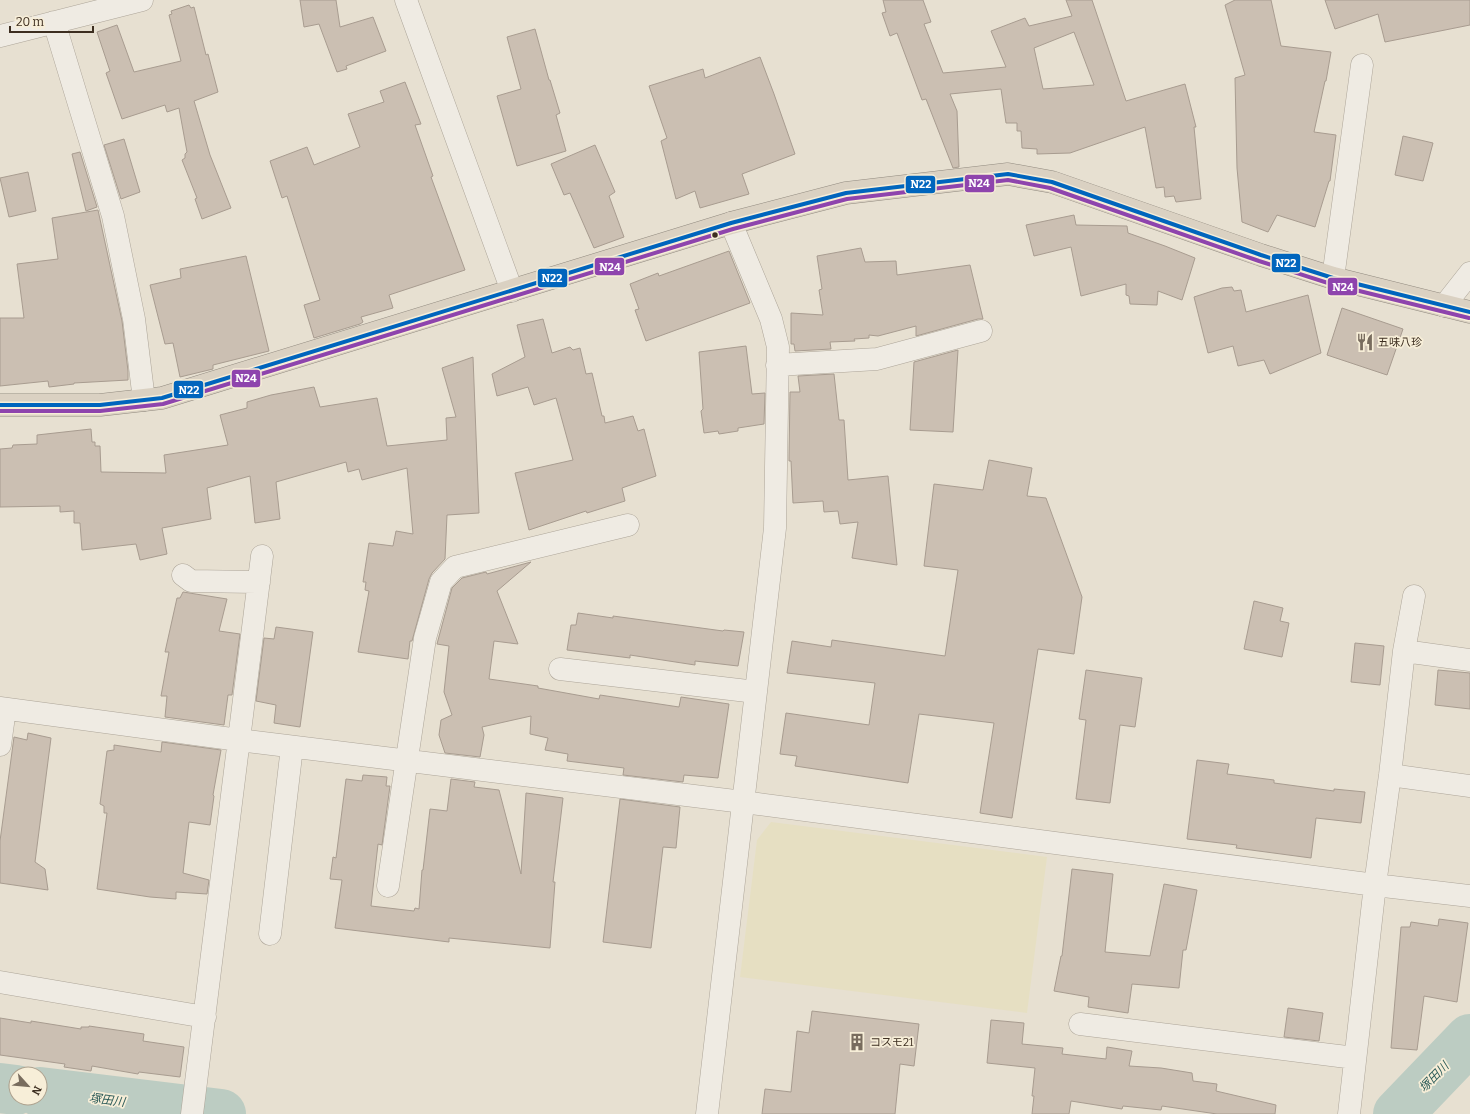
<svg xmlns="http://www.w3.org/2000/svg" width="1470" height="1114" font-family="Bitter,'Noto Sans JP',serif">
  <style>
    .farmland { fill: #e6dfc2 }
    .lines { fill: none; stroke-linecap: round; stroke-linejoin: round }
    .river { stroke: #bcccc2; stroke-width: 50 }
    .building { fill: #cbbfb2; stroke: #a89c90; fill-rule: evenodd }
    .street-casing { stroke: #ada599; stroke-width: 23 }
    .highway-casing { stroke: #928b80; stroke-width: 23 }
    .street { stroke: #efebe3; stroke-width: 22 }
    .highway { stroke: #dad1c2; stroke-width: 22 }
    .bus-1-casing { stroke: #f7eed8; stroke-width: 7 }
    .bus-2-casing { stroke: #f7eed8; stroke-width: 7 }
    .bus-1 { stroke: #0065bd; stroke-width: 4 }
    .bus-2 { stroke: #8e44ad; stroke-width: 4 }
    .bus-dot { fill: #3d2e20; stroke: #f7eed8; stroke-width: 1.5 }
    .labels { text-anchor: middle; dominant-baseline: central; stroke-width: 3.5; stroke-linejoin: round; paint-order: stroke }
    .poi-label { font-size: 11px; fill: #3d2e20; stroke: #f7eed8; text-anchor: start }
    .water-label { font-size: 12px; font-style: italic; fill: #2f5d5a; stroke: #f7eed8 }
    .line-badge { stroke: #f7eed8; stroke-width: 1.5 }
    .badge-label { font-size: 11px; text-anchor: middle; font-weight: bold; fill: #fff }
  </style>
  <rect width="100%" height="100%" fill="#e7e0d1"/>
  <!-- farmland -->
  <path class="farmland" d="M771,822L1047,857L1027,1013L740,977L757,840Z"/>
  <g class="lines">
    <!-- river -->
    <path class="river" d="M0,1088L16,1090
      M40,1092L221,1114
      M1398,1114L1470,1039"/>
  </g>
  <!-- building -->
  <path class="building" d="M300,0H336L340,27L373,17L386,51L346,66L347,69L337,72L319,24L304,27Z
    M883,0H923L931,22L924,24L943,73L1006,67L991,31L1025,18L1029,26L1072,16L1066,0H1092L1126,101L1185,84L1196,127H1194L1201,199L1176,202L1174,196L1165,197L1164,187L1156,188L1145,127L1070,153L1037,154V149L1022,148L1021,131H1017V123H1006L1001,89L950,94L957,111L959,167L953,168L926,99L922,100L897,33L890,36L882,13L886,12ZM1074,32L1094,85L1043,89L1034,48Z
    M1235,0H1271L1281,46L1331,52L1326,81H1325L1314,132L1336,135L1330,181H1329L1315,227L1277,215L1268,232L1242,222L1237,168L1235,78L1245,75L1225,5Z
    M1325,0H1470V25L1385,42L1378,14L1335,29Z
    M189,5L191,8L194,7L206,55L208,54L218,92L194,101L210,155L231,208L202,219L195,199L197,198L182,160L185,158V154L187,152L179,108L167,112L165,105L122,119L106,73L110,71L97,32L117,25L134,72L181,61L169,15L172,14L171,11Z
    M535,29L549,80H550L560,113L556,115L566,151L517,166L497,96L521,89L507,37Z
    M760,57L774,94L795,154L742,174L749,194L700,208L695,191L676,199L661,141L667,138L649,86L703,69L705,78Z
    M405,82L421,124L415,125L433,176L431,177L465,270L389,295L393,308L361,317L363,322L360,324L314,338L304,305L320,300L287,196L282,198L270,161L307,147L314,165L360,147L348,114L384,102L380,91Z
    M1403,136L1433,143L1423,181L1395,175Z
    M124,139L140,192L121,199L104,145Z
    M595,145L615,192L609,196L624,237L594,248L570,193L564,195L551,164Z
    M80,152L97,207L86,211L72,154Z
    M28,172L36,211L9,217L0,178Z
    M98,210L122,321L128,371V380L74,383V384L49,387L48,381L0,386V318H24L17,264L58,259L52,218Z
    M1074,215L1076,225L1127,226L1128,233L1165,246L1195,258L1182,300L1158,291L1157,305L1130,304L1129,296L1126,295V284L1081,296L1071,247L1034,256L1026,225Z
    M861,248L865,262L896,261L897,275L970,265L983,319H978L916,336V326L878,336L869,335V338L854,339L855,341L830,342L831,349L795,351L794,344H791V313L823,315L819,290L822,289L817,256Z
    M729,251L750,303L646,341L635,310L639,309L630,284L658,273L659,276Z
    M246,256L269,351L213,365V369L180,377L173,343L165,344L150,285L181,278L180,269Z
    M1232,287L1234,291L1241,290L1246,312L1308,295L1321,353L1270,374L1264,360L1238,366L1233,346L1208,353L1194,297L1222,288Z
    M1342,308L1403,329L1387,375L1327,355Z
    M543,319L552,353L570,347L573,350L580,348L586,374L592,373L602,416H604L605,423L633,416L638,431L644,429L656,476L622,488L625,501L587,513L586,511L529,530L515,473L573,460L556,398L534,405L528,387L497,396L492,374L525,357L517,325Z
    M746,346L752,394L765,393L764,424L738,428V431L719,434L718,431L704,433L701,411L703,409L699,352Z
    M958,350L953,432L910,430L914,362Z
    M473,357L479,513L447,515L445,559L432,573L429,579L412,641H410L408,659L358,652L369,591L365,590L366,582H363L369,543L393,546L396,531L413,534L407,468L362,480L359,469L348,472L346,462L276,482L280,519L255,523L250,476L207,488L211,519L162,528L167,554L140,560L136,544L82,550L80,523H74V511L60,512V506L0,507V449L12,448L13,445L37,444V435L91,429L92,442H95V446H100L101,472L166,473L164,455L228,445L220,415L247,408V402L271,395L314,387L320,407L377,398L387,446L447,440L446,418L456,417L442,368Z
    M834,374L839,420H844L848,480L888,476L897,565L852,558L858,522L840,524L838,511L824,512L823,501L793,503L791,461H789V458L790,392H800L798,376Z
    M989,460L1032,468L1027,496L1046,498L1082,597L1074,654L1038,649L1012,818L980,813L994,723L919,714L908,783L795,766L797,756L780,754L786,713L869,725L875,683L787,673L792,641L831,647L832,640L945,656L958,570L924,566L934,484L983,490Z
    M531,562L497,591L518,644L494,641L489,679L538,686V688L599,699L600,695L679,707L681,697L729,704L718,778L684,775L683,782L623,775L624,768L567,761L568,754L545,750L548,738L530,734L531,716L482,727L484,735L480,757L445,753L439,735L441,720L452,715L444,692L449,646L437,644L452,588L462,578L486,572L487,574Z
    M183,592L227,599L219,631L240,634L232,695H228L224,725L165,717L167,696H161L169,652H165L177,598H180Z
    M1254,601L1283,608L1280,621L1289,623L1282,657L1244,649Z
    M578,613L613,618V616L723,631L724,630L744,632L738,666L695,661V665L630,655V658L567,650L571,625H576Z
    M276,627L313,632L300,727L274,723L276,705L256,701L264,638L274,639Z
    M1355,643L1384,646L1380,685L1351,682Z
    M1086,670L1142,678L1135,727L1120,725L1110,803L1076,799L1086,720L1079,719Z
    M1438,670L1470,673V709L1435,705Z
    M28,733L51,738L35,862L45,869L48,890L0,883V841L14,737L27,740Z
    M162,742L221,750L213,795L214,796L210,825L189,822L183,873L209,880L207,894L176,892V899L150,897L97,889L107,813H104V806L100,804L107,751L114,750V745L161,752Z
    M1197,760L1229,764L1227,774L1274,780V783L1334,791V789L1365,792L1361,823L1316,818L1311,858L1236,848L1237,845L1187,839Z
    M363,775L387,777L386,786H390L382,845L378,844L371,906L414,911L415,908L419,909L422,870H423L430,809L447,811L451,779L475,782L474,787L499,790L521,874L526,793L563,798L553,882H555L550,948L449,938V942L335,928L342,880L330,879L333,857L336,858L346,779L362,781Z
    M620,799L680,807L676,848L663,847L651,948L603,942Z
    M1072,869L1113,874L1105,952L1150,956L1164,884L1197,890L1186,950H1183L1179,988L1132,984L1128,1013L1088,1007L1089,997L1054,991L1061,956H1062Z
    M1439,919L1468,923L1457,1002L1424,996L1417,1050L1391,1048L1401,927H1410L1411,922L1438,926Z
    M1288,1008L1323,1013L1319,1041L1284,1037Z
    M812,1011L919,1024L914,1066L900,1064L895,1114H762L765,1089L791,1092L797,1031L809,1033Z
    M0,1018L31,1023V1021L81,1029V1027H89V1026L144,1034L143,1041L184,1047L180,1077L139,1072L138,1074L92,1066L91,1071L64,1067L65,1064L0,1055Z
    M991,1020L1024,1023L1022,1044L1063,1048L1062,1054L1106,1059L1107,1047L1132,1051L1129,1066L1161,1068L1192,1073L1193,1081L1217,1084L1216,1091L1276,1105L1275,1114H1217L1162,1106L1161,1110L1123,1106L1122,1109L1071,1101L1069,1114H1032L1034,1096H1032L1035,1068L987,1063Z"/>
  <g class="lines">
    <!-- street casing -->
    <g class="street-casing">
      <path id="street" d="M406,0L512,291
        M54,22L113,216L134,319L144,400
        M0,36L142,0
        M1333,278L1362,65
        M1444,306L1470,273
        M777,365L877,359L981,331
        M183,575L191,581L259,582
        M1404,651L1470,660
        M560,669L756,692
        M0,708L239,740L743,802L1375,885L1470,896
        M0,745L5,709
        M1390,775L1470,786
        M388,886L425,638L441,582L455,567L628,525
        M270,934L292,747
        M0,982L205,1017
        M1080,1024L1355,1058
        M192,1114L262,556
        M707,1114L775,528L778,347L771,319L731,223
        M1349,1114L1375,885L1390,775L1404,651L1414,596"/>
    </g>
    <!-- highway casing -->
    <g class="highway-casing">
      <path id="highway" d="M0,405H100L162,398L731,223L846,193L1008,174L1052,182L1261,255L1333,278L1470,312"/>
    </g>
    <!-- street -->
    <use href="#street" class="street"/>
    <!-- highway -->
    <use href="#highway" class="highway"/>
    <!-- bus-1 casing -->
    <g class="bus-1-casing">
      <path id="bus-1" d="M0,405H100L162,398L731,223L846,193L1008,174L1052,182L1261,255L1333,278L1470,312"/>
    </g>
    <!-- bus-2 casing -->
    <g class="bus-2-casing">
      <path id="bus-2" d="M0,411H100L163,404L733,229L847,199L1008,180L1050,188L1259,261L1331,284L1469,318"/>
    </g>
    <!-- bus-1 -->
    <use href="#bus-1" class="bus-1"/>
    <!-- bus-2 -->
    <use href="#bus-2" class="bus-2"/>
  </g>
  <!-- icons -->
  <defs>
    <g id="restaurant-bare" transform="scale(1.38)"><path d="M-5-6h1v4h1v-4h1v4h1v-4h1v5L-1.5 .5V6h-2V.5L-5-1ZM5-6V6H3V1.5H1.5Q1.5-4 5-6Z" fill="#786c5e" stroke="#f7eed8" stroke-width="2.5" paint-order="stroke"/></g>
    <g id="building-bare" transform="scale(1.38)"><path d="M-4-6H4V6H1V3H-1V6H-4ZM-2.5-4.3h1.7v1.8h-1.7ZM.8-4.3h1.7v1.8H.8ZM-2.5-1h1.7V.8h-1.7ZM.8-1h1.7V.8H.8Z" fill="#786c5e" stroke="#f7eed8" stroke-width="2.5" paint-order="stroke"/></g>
  </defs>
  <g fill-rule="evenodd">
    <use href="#restaurant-bare" x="1365" y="342"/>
    <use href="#building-bare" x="857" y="1042"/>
  </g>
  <!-- markers -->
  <circle class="bus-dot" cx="715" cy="235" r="3.5"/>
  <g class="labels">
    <!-- poi labels -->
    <g class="poi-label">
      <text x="1378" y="342">五味八珍</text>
      <text x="870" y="1042">コスモ21</text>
    </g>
    <!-- water labels -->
    <g class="water-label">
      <text transform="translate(1434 1077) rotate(-46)">塚田川</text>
      <text transform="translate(107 1100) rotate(7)">塚田川</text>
    </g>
  </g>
  <g class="line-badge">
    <rect x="964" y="174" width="31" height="19" rx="4" fill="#8e44ad"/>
    <rect x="905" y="175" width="31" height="19" rx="4" fill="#0065bd"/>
    <rect x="1271" y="253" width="30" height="20" rx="4" fill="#0065bd"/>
    <rect x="594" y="257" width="31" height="19" rx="4" fill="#8e44ad"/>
    <rect x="537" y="268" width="31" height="20" rx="4" fill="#0065bd"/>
    <rect x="1327" y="277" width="31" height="19" rx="4" fill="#8e44ad"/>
    <rect x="231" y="369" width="30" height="19" rx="4" fill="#8e44ad"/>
    <rect x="173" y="380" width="31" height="19" rx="4" fill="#0065bd"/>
  </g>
  <g class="badge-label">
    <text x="979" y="187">N24</text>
    <text x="921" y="188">N22</text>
    <text x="1286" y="267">N22</text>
    <text x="610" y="271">N24</text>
    <text x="552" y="282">N22</text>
    <text x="1343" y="291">N24</text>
    <text x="246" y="382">N24</text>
    <text x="189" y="394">N22</text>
  </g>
  <!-- north arrow -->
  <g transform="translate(28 1086) rotate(117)"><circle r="19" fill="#f7eed8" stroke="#ada18e"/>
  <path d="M0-3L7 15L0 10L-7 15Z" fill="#786c5e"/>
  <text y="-6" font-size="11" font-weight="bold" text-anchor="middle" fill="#3d2e20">N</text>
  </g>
  <!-- scale -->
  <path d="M10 26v6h83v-6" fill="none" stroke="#3d2e20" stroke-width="2"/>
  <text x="16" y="26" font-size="12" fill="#3d2e20" stroke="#f7eed8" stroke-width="3" paint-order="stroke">20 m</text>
</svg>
